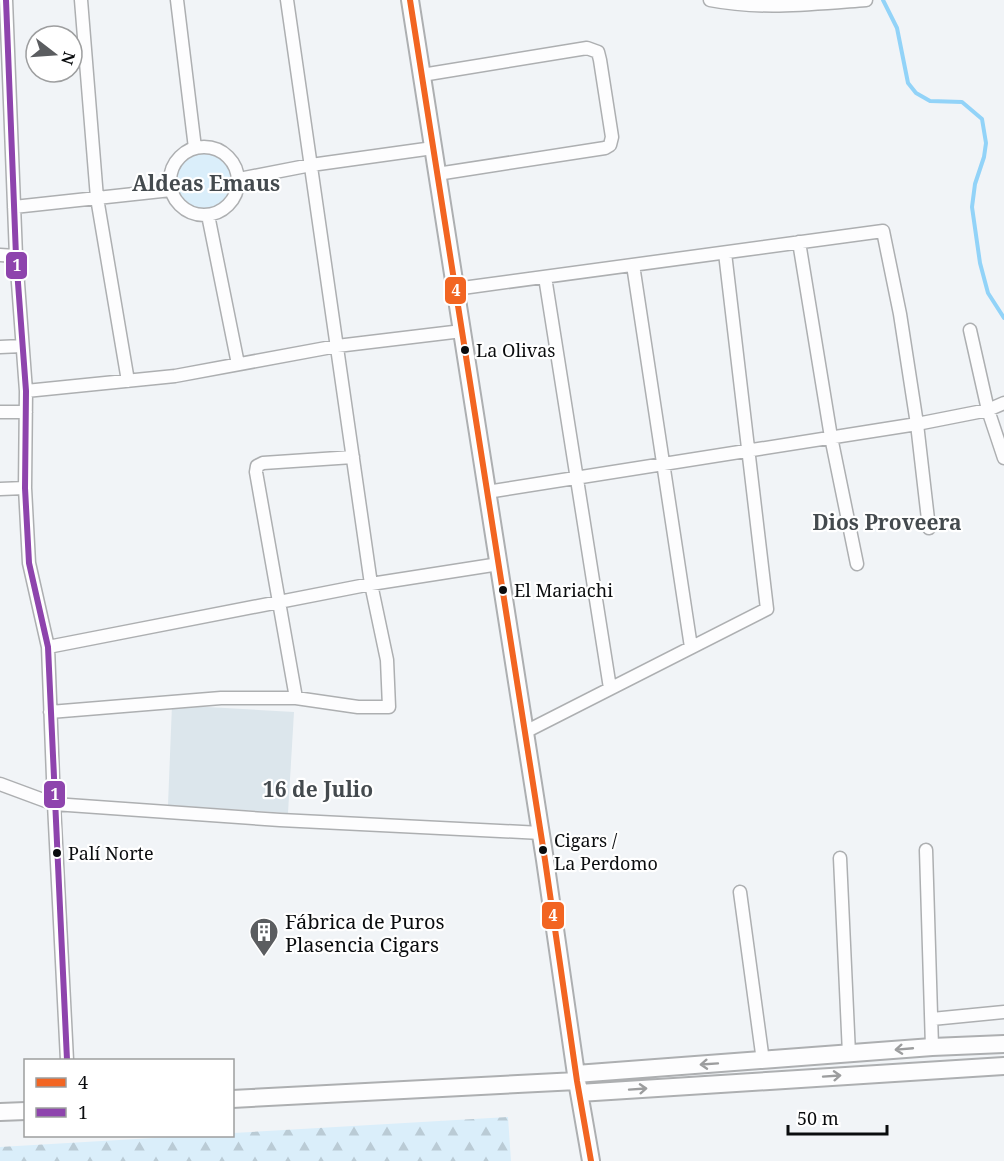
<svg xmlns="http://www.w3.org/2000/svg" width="1004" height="1161" font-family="'Noto Serif',serif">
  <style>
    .built { fill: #dce6ec }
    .forest { fill: url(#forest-firs) }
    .green { fill: #daeefa }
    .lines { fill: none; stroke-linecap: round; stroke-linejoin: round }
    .stream { stroke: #92d3f8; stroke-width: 4 }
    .street-casing { stroke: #adafb1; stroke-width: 15 }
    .secondary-casing { stroke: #adafb1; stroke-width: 20 }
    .street { stroke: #fdfdfe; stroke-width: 12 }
    .secondary { stroke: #fdfdfe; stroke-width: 16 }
    .bus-1-casing { stroke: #fff; stroke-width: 10 }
    .bus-2-casing { stroke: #fff; stroke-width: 10 }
    .bus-1 { stroke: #f26522; stroke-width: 6 }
    .bus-2 { stroke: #8e44ad; stroke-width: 6 }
    .oneway { stroke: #9c9d9e }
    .bus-dot { fill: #0a0c0e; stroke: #fff; stroke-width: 2 }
    .labels { text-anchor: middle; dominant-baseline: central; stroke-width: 4.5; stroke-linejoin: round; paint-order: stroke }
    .bus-label { font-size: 18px; fill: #0a0c0e; stroke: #fff; text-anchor: start }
    .poi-label { font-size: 20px; fill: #0a0c0e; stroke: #fff; text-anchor: start }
    .neighbourhood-label { font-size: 21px; font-weight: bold; fill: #444a4e; stroke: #fff }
    .line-badge { stroke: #fff; stroke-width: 2 }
    .badge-label { font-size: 16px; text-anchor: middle; font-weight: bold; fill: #fff }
  </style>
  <defs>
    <pattern id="forest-firs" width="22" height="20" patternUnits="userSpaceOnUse" patternTransform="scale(1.5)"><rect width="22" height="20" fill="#daeefa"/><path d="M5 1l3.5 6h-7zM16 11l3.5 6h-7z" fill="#bacbd5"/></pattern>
  </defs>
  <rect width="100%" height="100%" fill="#f1f4f7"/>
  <!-- built -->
  <path class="built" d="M172,705L294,712L288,813L168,805Z"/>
  <!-- forest -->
  <path class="forest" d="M508,1117L511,1161H0V1147L187,1136H232L233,1133Z"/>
  <!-- green -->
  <path class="green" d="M177 181a27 27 0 1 1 54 0a27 27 0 1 1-54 0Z"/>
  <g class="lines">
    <!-- stream -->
    <path class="stream" d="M883,0L897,28L908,83L916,93L930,101L962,102L982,119L986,143L984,157L975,184L972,207L980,263L988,293L1004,318"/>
    <!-- street casing -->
    <g class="street-casing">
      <path id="street" d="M6,0L16,256L26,391L25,488L29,563L48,647L54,804L67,1060
        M81,0L97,198L128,381
        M177,0L195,148
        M710,0C761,10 814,4 866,0
        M422,75L587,48L598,52L600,60L612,137L610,145L605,148L437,174
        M170 181a34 34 0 1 1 68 0a34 34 0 1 1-68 0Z
        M239,179L311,165L433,148
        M14,207L171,190
        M208,215L238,364
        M799,242L831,437L857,564
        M0,255L16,256
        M633,265L691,647
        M545,277L610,688
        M455,289L883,231L900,314L917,424L929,528
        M970,330L988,410L1004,458
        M0,347L22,346
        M26,391L175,376L337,346L462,331
        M0,412H26
        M0,489L25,488
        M487,492L917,424L988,410L1004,403
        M48,647L371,584L499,564
        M296,698L256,472L257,466L263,463L353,457
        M50,712L221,698H296L358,707H389L387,660L371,584L287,0
        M525,732L767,609L725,253
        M0,784L54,804L280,820L541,833
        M926,850L932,1047
        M840,858L849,1054
        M740,892L763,1061
        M932,1019L1004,1012"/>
    </g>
    <!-- secondary casing -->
    <g class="secondary-casing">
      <path id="secondary" d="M410,0L545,860L577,1081L591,1161
        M576,1074L932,1047L1004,1044
        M579,1093L1004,1066
        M232,1099L577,1081
        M0,1112L26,1111"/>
    </g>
    <!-- street -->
    <use href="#street" class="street"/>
    <!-- secondary -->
    <use href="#secondary" class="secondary"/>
    <!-- bus-1 casing -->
    <g class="bus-1-casing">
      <path id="bus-1" d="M410,0L545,860L577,1081L591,1161"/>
    </g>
    <!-- bus-2 casing -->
    <g class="bus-2-casing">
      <path id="bus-2" d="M6,0L16,256L26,391L25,488L29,563L48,647L67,1060"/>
    </g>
    <!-- bus-1 -->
    <use href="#bus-1" class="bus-1"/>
    <!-- bus-2 -->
    <use href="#bus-2" class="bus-2"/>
  </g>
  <!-- one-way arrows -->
  <defs><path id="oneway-shaft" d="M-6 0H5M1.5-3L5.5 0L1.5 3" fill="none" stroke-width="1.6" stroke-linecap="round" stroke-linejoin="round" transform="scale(1.5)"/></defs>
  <g class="oneway">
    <use href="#oneway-shaft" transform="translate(904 1049) rotate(175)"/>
    <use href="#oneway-shaft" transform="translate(709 1064) rotate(176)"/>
    <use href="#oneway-shaft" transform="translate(832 1076) rotate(-4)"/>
    <use href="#oneway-shaft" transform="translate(638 1089) rotate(-4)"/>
  </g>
  <!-- icons -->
  <defs>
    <g id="building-pin" transform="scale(1.5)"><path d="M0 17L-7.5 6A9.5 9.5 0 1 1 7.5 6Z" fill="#5b5d60" stroke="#fff"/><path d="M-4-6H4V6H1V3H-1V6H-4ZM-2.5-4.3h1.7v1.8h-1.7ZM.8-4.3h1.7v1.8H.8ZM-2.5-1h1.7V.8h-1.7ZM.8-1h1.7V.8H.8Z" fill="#fff"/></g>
  </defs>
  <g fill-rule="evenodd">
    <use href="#building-pin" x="264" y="932"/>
  </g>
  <!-- markers -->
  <g class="bus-dot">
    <circle cx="465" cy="350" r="5"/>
    <circle cx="503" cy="590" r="5"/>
    <circle cx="543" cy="850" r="5"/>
    <circle cx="57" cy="853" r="5"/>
  </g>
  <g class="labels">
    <!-- bus labels -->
    <g class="bus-label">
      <text x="476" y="350">La Olivas</text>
      <text x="514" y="590">El Mariachi</text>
      <text x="554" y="840">Cigars /<tspan x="554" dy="23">La Perdomo</tspan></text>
      <text x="68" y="853">Palí Norte</text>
    </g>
    <!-- poi labels -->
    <g class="poi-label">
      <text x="285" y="921">Fábrica de Puros<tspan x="285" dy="23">Plasencia Cigars</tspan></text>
    </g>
    <!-- neighbourhood labels -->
    <g class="neighbourhood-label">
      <text x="206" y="183">Aldeas Emaus</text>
      <text x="887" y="522">Dios Proveera</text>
      <text x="318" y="789">16 de Julio</text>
    </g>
  </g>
  <g class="line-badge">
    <rect x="5" y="251" width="23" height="29" rx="6" fill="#8e44ad"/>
    <rect x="444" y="276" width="23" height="29" rx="6" fill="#f26522"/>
    <rect x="43" y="780" width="23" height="29" rx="6" fill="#8e44ad"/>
    <rect x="541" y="901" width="24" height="29" rx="6" fill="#f26522"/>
  </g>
  <g class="badge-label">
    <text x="17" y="271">1</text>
    <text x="456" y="296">4</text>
    <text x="55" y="800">1</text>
    <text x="553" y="921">4</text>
  </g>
  <!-- legend -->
  <rect x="24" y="1059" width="210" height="78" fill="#ffffff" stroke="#9d9e9f" stroke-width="1.5"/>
  <rect x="36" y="1078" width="30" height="9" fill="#f26522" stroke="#9d9e9f" stroke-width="1.5"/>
  <text x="78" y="1089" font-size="18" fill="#0a0c0e">4</text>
  <rect x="36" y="1108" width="30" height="9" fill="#8e44ad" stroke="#9d9e9f" stroke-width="1.5"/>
  <text x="78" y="1119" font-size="18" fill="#0a0c0e">1</text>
  <!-- north arrow -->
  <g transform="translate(54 54) rotate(107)"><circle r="28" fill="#ffffff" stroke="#9d9e9f" stroke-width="1.5"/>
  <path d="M0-4.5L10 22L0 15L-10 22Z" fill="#5b5d60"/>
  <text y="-9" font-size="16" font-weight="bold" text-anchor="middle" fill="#0a0c0e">N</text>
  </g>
  <!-- scale -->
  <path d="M788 1125v9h99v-9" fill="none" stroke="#0a0c0e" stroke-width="3"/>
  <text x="797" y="1125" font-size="18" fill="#0a0c0e" stroke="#ffffff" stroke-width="4.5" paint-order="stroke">50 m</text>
</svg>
